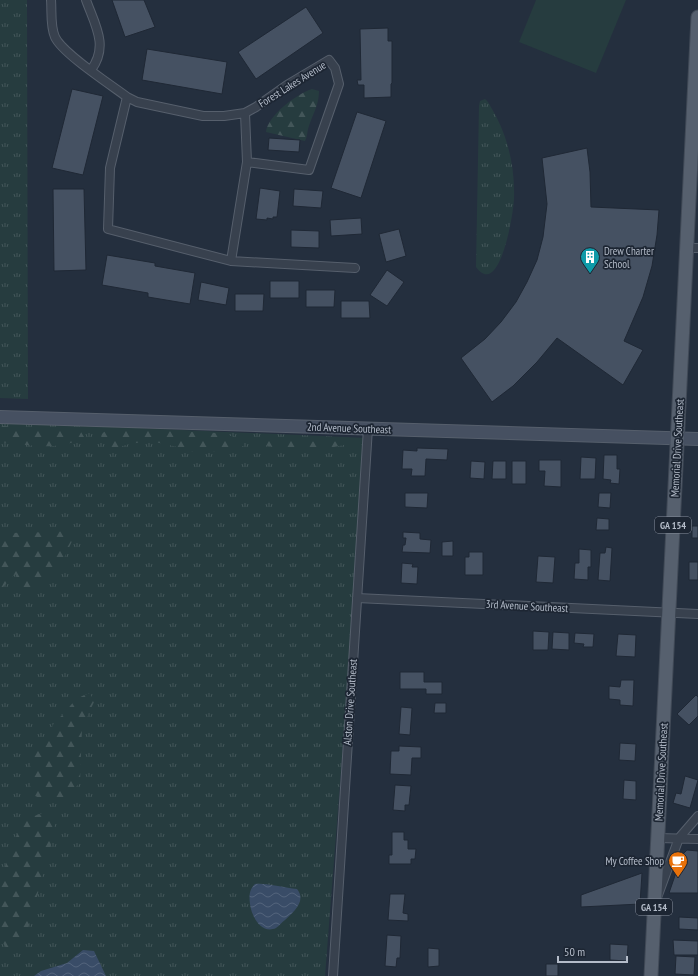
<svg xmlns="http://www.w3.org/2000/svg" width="698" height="976" font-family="'PT Sans Narrow',sans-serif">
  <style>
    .grass { fill: url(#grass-tufts) }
    .forest { fill: url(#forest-firs) }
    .pitch { fill: #263c3f }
    .water { fill: url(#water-waves) }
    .building { fill: #455162; stroke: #1f2835 }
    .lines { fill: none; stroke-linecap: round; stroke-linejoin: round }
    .street-casing { stroke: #565f6c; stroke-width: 10 }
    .secondary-casing { stroke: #565f6c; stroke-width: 14 }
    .primary-casing { stroke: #414a57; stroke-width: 15 }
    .street { stroke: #38414e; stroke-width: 8 }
    .secondary { stroke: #465061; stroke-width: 12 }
    .primary { stroke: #56606e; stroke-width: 13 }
    .labels { text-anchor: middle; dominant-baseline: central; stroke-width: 3.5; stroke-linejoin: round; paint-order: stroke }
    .shield { fill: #1d2633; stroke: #878f9c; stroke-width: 1 }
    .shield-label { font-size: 10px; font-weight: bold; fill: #b4bcc9 }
    .street-label { font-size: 11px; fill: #b4bcc9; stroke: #1d2633 }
    .poi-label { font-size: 11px; fill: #b4bcc9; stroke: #1d2633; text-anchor: start }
  </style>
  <defs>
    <pattern id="grass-tufts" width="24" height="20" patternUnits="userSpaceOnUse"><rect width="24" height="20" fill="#263c3f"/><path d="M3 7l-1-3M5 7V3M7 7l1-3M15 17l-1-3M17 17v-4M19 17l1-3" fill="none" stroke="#435659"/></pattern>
    <pattern id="forest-firs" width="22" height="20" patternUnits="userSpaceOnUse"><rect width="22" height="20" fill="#263c3f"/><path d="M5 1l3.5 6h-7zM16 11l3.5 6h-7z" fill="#435659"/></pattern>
    <pattern id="water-waves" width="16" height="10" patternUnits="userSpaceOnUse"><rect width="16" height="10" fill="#394c67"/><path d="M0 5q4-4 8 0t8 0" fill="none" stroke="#53647b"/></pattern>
  </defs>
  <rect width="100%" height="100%" fill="#242f3e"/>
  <!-- grass -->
  <path class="grass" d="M0,0H27L28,399L0,398Z
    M485,99C489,102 490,106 492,109C508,136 515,167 514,198C514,211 500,300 476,267L479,106L480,101Z
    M0,422L367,438L325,976H0Z"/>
  <!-- forest -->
  <path class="forest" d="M312,89L319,91C319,106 312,115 308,129C307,134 307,137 305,141L266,132C268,115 297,94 312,89Z
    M0,426L72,429L81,432L84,437C60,452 27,445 0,442Z
    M109,429L217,433L245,439L243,446L224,451L194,452L178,447L150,441L129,444L112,449L102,442L101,434Z
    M279,439L322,442L341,441L354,443L324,449H285L263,445L265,441Z
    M63,531L75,535L62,562L32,592L23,589L15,574L3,587L0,596V536C20,529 43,535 63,531Z
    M90,693L94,702L82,727L80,782L67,798L44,800L33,795C31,788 29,780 29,773C33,749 47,730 64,713C74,702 75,698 90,693Z
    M43,813L53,818L55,829L33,912L22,947L10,953L0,939V883L10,851L20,828L28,818Z"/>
  <!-- pitch -->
  <path class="pitch" d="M536,0H626L596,73L519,42Z"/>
  <!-- water -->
  <path class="water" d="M255,884C268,883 284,888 297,889C307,901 293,912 285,920C282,922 279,926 276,928C261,935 251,915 250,904C249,896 249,890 255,884Z
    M83,950L94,951L106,976H34L41,971L67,963Z"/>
  <!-- building -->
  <path class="building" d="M112,0H144L155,27L125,37Z
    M306,7L323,33L256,79L238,52Z
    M388,28V41H392V83L391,84V97L364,98V85H358L357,80H361L360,29Z
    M147,49L227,62L222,94L142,80Z
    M72,89L103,96L83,175L52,168Z
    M357,112L386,121L361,198L331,188Z
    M269,138L300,140L299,152L268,150Z
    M587,148L590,172L591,207L659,210L657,235L652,266L643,297L624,341L643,350L623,385L557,338L537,362L513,386L492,402L461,358L485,339L501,322L516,302L527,282L537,260L543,237L547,204L542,158Z
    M260,188L280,191L277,217H273V219L267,218V220L256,219Z
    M53,189H84L86,270L54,271Z
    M294,189L323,191L321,208L293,206Z
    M361,218L362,234L331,236L330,220Z
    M399,229L406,256L386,262L379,234Z
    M291,230L319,231V248L291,247Z
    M107,255L155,263V266L195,273L190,304L148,297V293L102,285Z
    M387,270L404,282L387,306L370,295Z
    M270,281H299V298H270Z
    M201,282L229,288L226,305L198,300Z
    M306,290H335L334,307H306Z
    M235,294H264L263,311H235Z
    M341,301H369L370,318H341Z
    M417,448L448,449L447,460L426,459L425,476H411L412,469H402L403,450L417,451Z
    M604,455H617V469H620L619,484L610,483L611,480L603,479Z
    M581,457L596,458L595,479H580Z
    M539,460H561V487L544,486L545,471H539Z
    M471,461L485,462L484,479L470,478Z
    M493,461H506V479H492Z
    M512,461H526V484H512Z
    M405,493H428L427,508L405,507Z
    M599,493H611L610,508L598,507Z
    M597,518L609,519V530H596Z
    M692,526H698V538H692Z
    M403,532L420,533V539L431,540L430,553L402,552L403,545H405L406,538H403Z
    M453,541V556H442V542Z
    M606,547L612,548L610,581L598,580L600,553H605Z
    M579,549L591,550V567H588V580L574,579L575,563H579Z
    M469,552H483V575H465V557H469Z
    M538,556L555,557L553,583L536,582Z
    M689,562H698V580H689Z
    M402,563L413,564L412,567H418L417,584L401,583Z
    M533,631L549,632L548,650H533Z
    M553,632L569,633V650L552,649Z
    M575,633L594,634L593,647H583L584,644L574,643Z
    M618,634L636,635L635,657L616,656Z
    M400,672H424V682H442V694H426V689H400Z
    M621,680H634L633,706L620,705V700L609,699V686L620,687Z
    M696,695L698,697V716L689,725L677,714Z
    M435,703H446V713H434Z
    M401,707L412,708L410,735L399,734Z
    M620,743L636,744L635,761L619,760Z
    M399,746L421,747V758H412L411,775L390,774L391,751H399Z
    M685,776L698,780L690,808L673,803L676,793L681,794Z
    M624,780L636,781V800L623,799Z
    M395,785L411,786L409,805H405V811L393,810Z
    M392,832H404V840H408V849H416L415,859H411V864H389V855H392Z
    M687,850L698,851V893H669L682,855Z
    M642,873L640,904L581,907V895Z
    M390,894H405L403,913L408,914V921L388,920Z
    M679,917L698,918V930L679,929Z
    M387,935L401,936L400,958H397L396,967L385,966Z
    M673,940L698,941V955H674Z
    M610,944L628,945L627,961L610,960Z
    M428,948L439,949V966L428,967Z
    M676,956L695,957L694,975L675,974Z
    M546,964H558V976H546Z"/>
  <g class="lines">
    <!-- street casing -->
    <g class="street-casing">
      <path id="street" d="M51,0C52,11 50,26 55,37C62,53 111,85 127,97L110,168L108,229L231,261L355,268
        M86,0C95,25 109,46 91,70
        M127,97L137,102L203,116H224L245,113L247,162L231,261
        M245,113L256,107L287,85L329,60L335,68L339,84L309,170L247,162
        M686,248H698
        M357,598L698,614
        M658,838L698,839
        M658,895L679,838L698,816
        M333,976L368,428"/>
    </g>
    <!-- secondary casing -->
    <g class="secondary-casing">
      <path id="secondary" d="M0,417L698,439"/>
    </g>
    <!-- primary casing -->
    <g class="primary-casing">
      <path id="primary" d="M651,976L698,17"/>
    </g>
    <!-- street -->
    <use href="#street" class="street"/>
    <!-- secondary -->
    <use href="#secondary" class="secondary"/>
    <!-- primary -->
    <use href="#primary" class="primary"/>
  </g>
  <!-- icons -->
  <defs>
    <g id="building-pin" transform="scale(1)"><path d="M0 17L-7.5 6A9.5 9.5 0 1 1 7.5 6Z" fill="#0f9aa8" stroke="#1d2633"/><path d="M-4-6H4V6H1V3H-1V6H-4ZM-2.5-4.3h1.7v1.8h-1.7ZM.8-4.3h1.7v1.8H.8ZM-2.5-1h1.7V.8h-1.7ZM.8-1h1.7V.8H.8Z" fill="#fff"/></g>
    <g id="cafe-pin" transform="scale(1)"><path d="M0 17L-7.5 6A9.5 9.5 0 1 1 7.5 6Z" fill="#e8710a" stroke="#1d2633"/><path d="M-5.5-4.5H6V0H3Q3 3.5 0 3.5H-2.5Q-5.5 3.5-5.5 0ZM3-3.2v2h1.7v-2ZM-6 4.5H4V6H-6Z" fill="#fff"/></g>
  </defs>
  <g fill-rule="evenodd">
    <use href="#building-pin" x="590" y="257"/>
    <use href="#cafe-pin" x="678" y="861"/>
  </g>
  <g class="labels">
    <!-- shield labels -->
    <g class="shield">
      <rect x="655" y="517" width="36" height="16" rx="3"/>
      <rect x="636" y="899" width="36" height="16" rx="3"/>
    </g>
    <g class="shield-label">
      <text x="673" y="525">GA 154</text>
      <text x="654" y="907">GA 154</text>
    </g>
    <!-- street labels -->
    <g class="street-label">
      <text transform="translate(292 84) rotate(-32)">Forest Lakes Avenue</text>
      <text transform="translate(349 428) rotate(2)">2nd Avenue Southeast</text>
      <text transform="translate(677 448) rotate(-87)">Memorial Drive Southeast</text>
      <text transform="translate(527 606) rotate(3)">3rd Avenue Southeast</text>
      <text transform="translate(350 702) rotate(-86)">Alston Drive Southeast</text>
      <text transform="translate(661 772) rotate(-87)">Memorial Drive Southeast</text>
    </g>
    <!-- poi labels -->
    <g class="poi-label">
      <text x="604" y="251">Drew Charter<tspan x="604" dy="13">School</tspan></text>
      <text x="664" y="861" text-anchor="end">My Coffee Shop</text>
    </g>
  </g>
  <!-- scale -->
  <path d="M558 956v6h69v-6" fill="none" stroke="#b4bcc9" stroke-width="2"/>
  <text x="564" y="956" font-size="12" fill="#b4bcc9" stroke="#1d2633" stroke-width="3" paint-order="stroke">50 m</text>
</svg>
